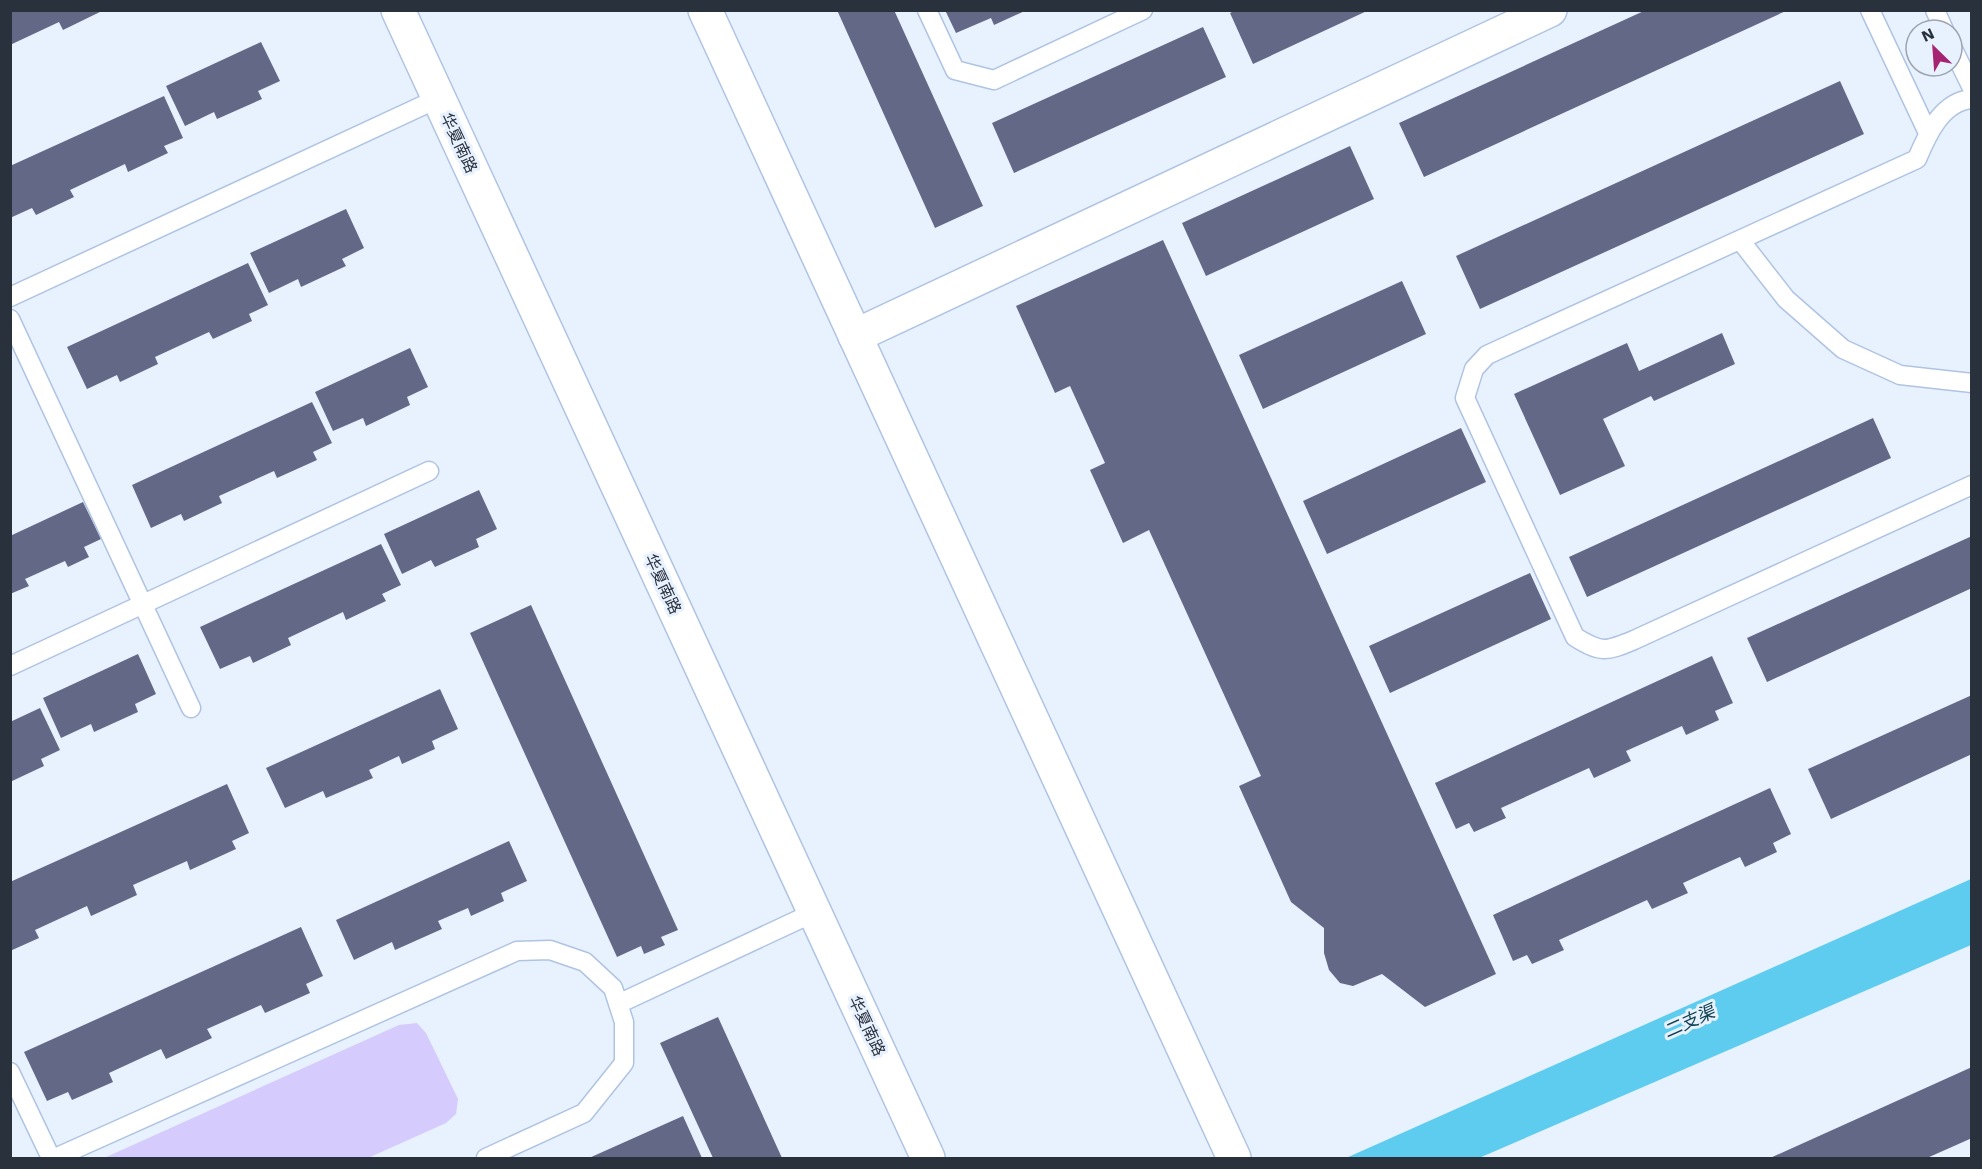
<svg xmlns="http://www.w3.org/2000/svg" width="1982" height="1169" font-family="'Work Sans','Noto Sans SC',sans-serif">
  <style>
    .green { fill: #d5cbfd }
    .water { fill: #5dccee }
    .building { fill: #626886 }
    .lines { fill: none; stroke-linecap: round; stroke-linejoin: round }
    .lane-casing { stroke: #afc4e2; stroke-width: 21 }
    .street-casing { stroke: #afc4e2; stroke-width: 36 }
    .secondary-casing { stroke: #afc4e2; stroke-width: 36 }
    .lane { stroke: #fff; stroke-width: 18 }
    .street { stroke: #fff; stroke-width: 33 }
    .secondary { stroke: #fff; stroke-width: 33 }
    .labels { text-anchor: middle; dominant-baseline: central; stroke-width: 6; stroke-linejoin: round; paint-order: stroke }
    .street-label { font-size: 16px; fill: #29313d; stroke: #e8f1fe }
    .water-label { font-size: 18px; font-style: italic; fill: #0f414f; stroke: #e8f1fe }
  </style>
  <rect width="100%" height="100%" fill="#e8f1fe"/>
  <!-- green -->
  <path class="green" d="M417,1023L426,1033L458,1099L456,1114L446,1123L368,1158H104L399,1025Z"/>
  <!-- water -->
  <path class="water" d="M1971,879V945L1479,1158H1346Z"/>
  <!-- building -->
  <path class="building" d="M10,10H104L63,30L59,22L10,45Z
    M837,10H894L983,206L935,228Z
    M945,10H1027L994,25L991,18L956,33Z
    M1236,10H1369L1253,64L1230,13Z
    M1646,10H1788L1424,177L1399,123Z
    M1203,27L1226,77L1014,173L992,123Z
    M261,42L280,81L258,91L262,99L217,119L214,112L185,126L166,86Z
    M1840,81L1864,134L1480,309L1456,256Z
    M164,96L183,138L164,146L168,153L128,172L125,164L70,190L74,197L36,215L32,208L10,218V166Z
    M1350,146L1374,199L1206,276L1182,223Z
    M346,209L364,248L342,259L346,266L301,287L298,279L269,293L250,253Z
    M1163,240L1496,974L1425,1007L1382,974L1353,986L1340,983L1329,970L1324,953V928L1291,902L1239,786L1261,776L1149,530L1123,543L1090,470L1105,463L1070,386L1055,393L1016,306Z
    M248,263L268,305L249,314L252,321L213,339L209,332L155,357L158,364L120,382L117,375L87,389L67,347Z
    M1402,281L1426,334L1263,409L1239,355Z
    M1722,333L1735,364L1654,401L1651,396L1603,419L1625,466L1560,495L1514,394L1627,343L1639,371Z
    M410,348L428,387L407,397L410,405L366,426L363,418L333,431L315,392Z
    M312,402L332,443L313,452L317,460L277,478L274,471L219,496L222,503L184,521L181,514L151,528L132,485Z
    M1873,418L1891,458L1587,597L1569,557Z
    M1461,428L1486,482L1327,554L1303,501Z
    M479,490L497,529L476,539L479,547L435,567L431,560L402,574L384,534Z
    M83,502L101,539L84,547L89,557L68,567L65,561L25,579L29,586L10,594V536Z
    M1972,536V588L1767,682L1747,638Z
    M381,544L401,585L382,594L386,601L346,620L343,612L288,638L291,645L253,663L250,656L220,669L200,627Z
    M1530,573L1551,619L1390,693L1369,646Z
    M531,605L678,930L661,937L665,945L644,954L641,946L617,957L470,633Z
    M138,654L156,694L135,704L138,712L94,732L91,724L61,738L43,698Z
    M1712,656L1733,703L1715,711L1719,720L1686,735L1682,726L1626,751L1631,761L1594,778L1589,768L1501,808L1506,818L1474,832L1469,823L1456,829L1435,783Z
    M440,689L458,729L432,741L435,749L402,764L399,756L369,770L373,778L326,798L323,791L285,808L266,768Z
    M1972,695V754L1831,819L1808,769Z
    M40,708L60,750L41,759L44,766L10,782V722Z
    M227,784L249,833L232,841L236,849L190,870L187,861L133,885L137,895L91,916L87,906L35,930L39,938L10,951V882Z
    M1770,788L1791,834L1773,843L1777,852L1745,867L1740,857L1683,883L1688,893L1652,909L1647,900L1559,940L1564,950L1532,964L1527,955L1513,961L1493,915Z
    M509,841L527,881L501,893L504,901L471,916L468,908L438,921L442,929L395,950L392,942L354,960L336,920Z
    M301,927L323,976L306,984L310,993L265,1013L261,1005L207,1029L212,1038L166,1059L161,1049L109,1073L113,1082L72,1100L68,1092L47,1101L24,1052Z
    M718,1017L782,1158H713L660,1043Z
    M1972,1067V1138L1927,1158H1770Z
    M683,1116L702,1158H589Z"/>
  <g class="lines">
    <!-- lane casing -->
    <g class="lane-casing">
      <path id="lane" d="M927,10L955,70L994,80L1143,10
        M1870,10L1928,133
        M1935,10L1944,30
        M1952,47L1972,88
        M1972,99C1942,101 1927,135 1917,159L1487,355L1474,369L1465,398L1575,637C1601,653 1606,652 1634,640L1972,485
        M1740,240L1786,299L1843,349L1900,375L1972,383
        M10,297L439,98
        M10,319L191,708
        M10,666L429,471
        M618,1004L815,912
        M10,1072L51,1158
        M55,1158L517,951L550,950L585,962L613,988L624,1022V1063L584,1113L486,1158"/>
    </g>
    <!-- street casing -->
    <g class="street-casing">
      <path id="street" d="M855,336L1550,10"/>
    </g>
    <!-- secondary casing -->
    <g class="secondary-casing">
      <path id="secondary" d="M398,10L928,1158
        M705,10L1234,1158"/>
    </g>
    <!-- lane -->
    <use href="#lane" class="lane"/>
    <!-- street -->
    <use href="#street" class="street"/>
    <!-- secondary -->
    <use href="#secondary" class="secondary"/>
  </g>
  <g class="labels">
    <!-- street labels -->
    <g class="street-label">
      <text transform="translate(459 143) rotate(65)">华夏南路</text>
      <text transform="translate(663 584) rotate(65)">华夏南路</text>
      <text transform="translate(867 1026) rotate(65)">华夏南路</text>
    </g>
    <!-- water labels -->
    <g class="water-label">
      <text transform="translate(1689 1021) rotate(-24)">二支渠</text>
    </g>
  </g>
  <!-- border -->
  <rect width="1982" height="1169" fill="none" stroke="#29313d" stroke-width="24"/>
  <!-- north arrow -->
  <g transform="translate(1934 48) rotate(335)"><circle r="28" fill="#e8f1fe" stroke="#9ca4b1" stroke-width="1.5"/>
  <path d="M0-4.5L10 22L0 15L-10 22Z" fill="#a52371"/>
  <text y="-9" font-size="16" font-weight="bold" text-anchor="middle" fill="#29313d">N</text>
  </g>
</svg>
